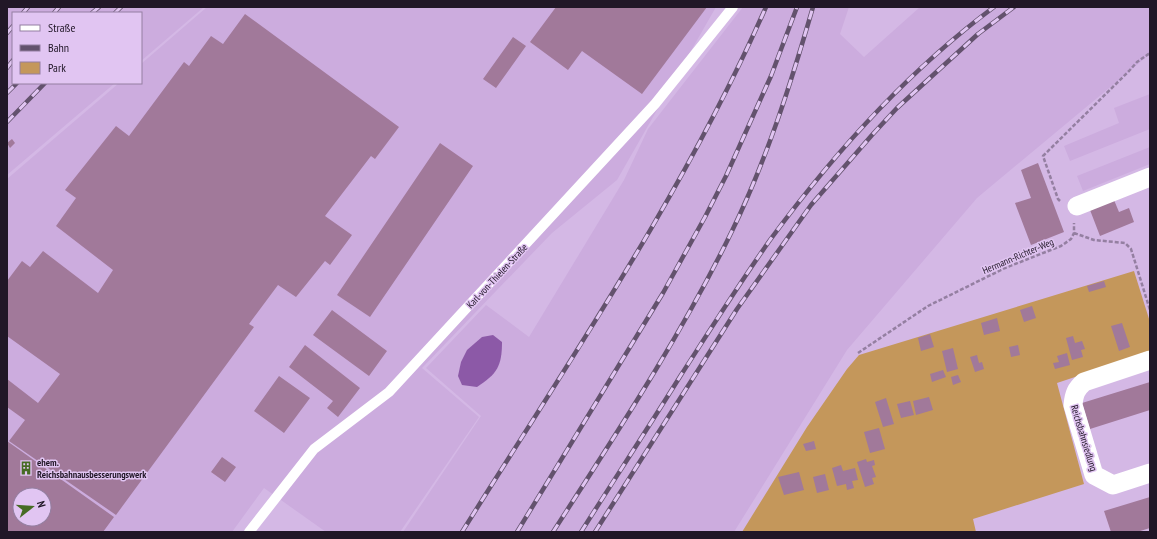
<svg xmlns="http://www.w3.org/2000/svg" width="1157" height="539" font-family="'PT Sans Narrow',sans-serif">
  <style>
    .built { fill: #ccacde; fill-rule: evenodd }
    .green { fill: #c4975b }
    .water { fill: #8c59a7 }
    .building { fill: #a1799a; fill-rule: evenodd }
    .lines { fill: none; stroke-linecap: round; stroke-linejoin: round }
    .path { stroke: #947fa1; stroke-width: 2.5; stroke-dasharray: 4 2; stroke-linecap: butt }
    .service { stroke: #fff; stroke-width: 10 }
    .minor { stroke: #fff; stroke-width: 19 }
    .rail-casing { stroke: #63526d; stroke-width: 4.5 }
    .rail { stroke: #e1c5f2; stroke-width: 3; stroke-dasharray: 9; stroke-linecap: butt }
    .labels { text-anchor: middle; dominant-baseline: central; stroke-width: 3; stroke-linejoin: round; paint-order: stroke }
    .street-label { font-size: 10px; fill: #211727; stroke: #e1c5f2 }
    .poi-label { font-size: 10px; font-weight: bold; fill: #211727; stroke: #e1c5f2; text-anchor: start }
  </style>
  <rect width="100%" height="100%" fill="#d4b8e5"/>
  <!-- built -->
  <path class="built" d="M7,7H204L141,61V13H13V83H115L7,175Z
    M207,7H716L617,180L552,233L422,368L479,417L400,532H326L264,488L232,532H7V179L119,83H141V64ZM20,495H44V519H20Z
    M743,7H849L840,34L864,57L920,7H1150V54L977,198L847,350L734,532H403L481,416L426,368L486,305L529,337L624,180L648,129Z
    M1150,94V129L1070,161L1064,146L1119,123L1114,108Z
    M1150,147V164L1083,191L1077,176Z"/>
  <!-- green -->
  <path class="green" d="M1134,271L1150,322V352L1057,383L1084,484L973,519L976,532H742L807,427L847,369L859,355Z"/>
  <!-- water -->
  <path class="water" d="M493,335L502,342C502,366 497,374 477,387L462,385L458,376L461,362L467,350L482,337Z"/>
  <!-- building -->
  <path class="building" d="M556,7H707L642,94L582,51L568,70L530,42Z
    M245,14L399,127L375,159L371,156L325,216L352,235L330,265L325,261L296,297L278,285L249,324L254,327L116,515L9,441L25,420L7,407V379L38,403L60,374L7,336V281L22,261L30,267L43,251L98,293L113,270L56,226L76,198L65,190L116,126L129,136L184,62L189,66L211,36L223,44Z
    M513,37L526,46L496,88L483,79Z
    M12,139L15,143L10,148L7,143Z
    M440,143L473,166L370,317L337,295Z
    M1038,163L1064,232L1031,245L1015,203L1031,198L1021,170Z
    M1114,200L1119,212L1129,208L1134,222L1100,236L1090,210Z
    M1104,281L1106,287L1089,292L1087,286Z
    M1032,306L1036,318L1024,322L1020,310Z
    M332,310L387,351L369,376L313,335Z
    M997,318L1000,331L984,335L981,323Z
    M1122,323L1130,347L1119,351L1111,326Z
    M930,334L934,347L921,351L918,338Z
    M1073,336L1075,343L1082,341L1085,349L1081,350L1083,357L1072,360L1066,338Z
    M305,345L360,388L338,417L327,408L333,401L289,367Z
    M1018,345L1020,355L1011,357L1009,347Z
    M953,348L958,369L947,372L942,351Z
    M1067,353L1070,365L1055,369L1053,363L1059,362L1057,356Z
    M977,355L979,363L982,362L984,369L975,372L970,357Z
    M943,370L946,377L932,382L930,374Z
    M958,375L961,382L953,385L951,377Z
    M279,376L310,398L284,433L254,411Z
    M1150,382V410L1090,429L1082,403Z
    M929,397L933,410L916,415L913,401Z
    M886,398L894,424L883,427L875,402Z
    M910,401L914,415L901,418L897,404Z
    M879,428L885,449L870,453L864,432Z
    M7,441L114,517L103,532H7ZM20,495H44V519H20Z
    M814,441L816,449L806,451L803,444Z
    M222,457L236,467L225,482L211,472Z
    M866,459L867,462L874,460L875,465L872,466L876,477L872,478L874,484L865,487L857,462Z
    M841,465L843,471L855,468L858,480L852,481L854,488L847,490L846,484L837,486L832,468Z
    M799,472L804,490L784,495L778,477Z
    M825,474L829,490L817,493L813,477Z
    M1150,497V528L1137,532H1111L1104,511Z"/>
  <g class="lines">
    <!-- path -->
    <path class="path" d="M1060,201L1058,199L1043,156L1129,71L1137,62L1150,53
      M1074,233L1094,240L1125,243L1131,249L1150,310
      M858,353L928,306L1005,268L1061,246L1071,239L1074,233V223"/>
    <!-- service -->
    <path class="service" d="M249,532L314,449L389,392L655,104L733,7"/>
    <!-- minor -->
    <path class="minor" d="M1077,206L1150,177
      M1150,360L1084,382C1076,389 1074,394 1073,405L1094,475L1113,485L1150,473"/>
    <!-- rail casing -->
    <g class="rail-casing">
      <path id="rail" d="M23,13L28,7
        M54,13L59,7
        M92,13L99,7
        M115,13L121,7
        M7,33L13,26
        M7,68L13,60
        M7,93L17,83
        M7,122L45,83
        M462,532C569,361 684,193 766,7
        M517,532L663,293L705,217L726,176L771,76L797,7
        M553,532C616,434 681,336 732,231C767,159 791,83 813,7
        M581,532C614,480 648,428 681,375C710,330 739,284 770,240C834,153 908,71 994,7
        M595,532L737,309L811,205L872,135L897,108L978,34L1014,7"/>
    </g>
    <!-- rail -->
    <use href="#rail" class="rail"/>
  </g>
  <!-- icons -->
  <defs>
    <g id="building-bare" transform="scale(1.08)"><path d="M-4-6H4V6H1V3H-1V6H-4ZM-2.5-4.3h1.7v1.8h-1.7ZM.8-4.3h1.7v1.8H.8ZM-2.5-1h1.7V.8h-1.7ZM.8-1h1.7V.8H.8Z" fill="#466b24" stroke="#e1c5f2" stroke-width="2.5" paint-order="stroke"/></g>
  </defs>
  <g fill-rule="evenodd">
    <use href="#building-bare" x="26" y="468"/>
  </g>
  <g class="labels">
    <!-- street labels -->
    <g class="street-label">
      <text transform="translate(1018 256) rotate(-23)">Hermann-Richter-Weg</text>
      <text transform="translate(497 276) rotate(-47)">Karl-von-Thielen-Straße</text>
      <text transform="translate(1084 438) rotate(73)">Reichsbahnsiedlung</text>
    </g>
    <!-- poi labels -->
    <g class="poi-label">
      <text x="37" y="462">ehem.<tspan x="37" dy="12">Reichsbahnausbesserungswerk</tspan></text>
    </g>
  </g>
  <!-- border -->
  <rect width="1157" height="539" fill="none" stroke="#211727" stroke-width="16"/>
  <!-- legend -->
  <rect x="12" y="12" width="130" height="72" fill="#e1c5f2" stroke="#947fa1"/>
  <rect x="20" y="25" width="20" height="6" fill="#ffffff" stroke="#947fa1"/>
  <text x="48" y="32" font-size="12" fill="#211727">Straße</text>
  <rect x="20" y="45" width="20" height="6" fill="#63526d" stroke="#947fa1"/>
  <text x="48" y="52" font-size="12" fill="#211727">Bahn</text>
  <rect x="20" y="62" width="20" height="12" fill="#c4975b" stroke="#947fa1"/>
  <text x="48" y="72" font-size="12" fill="#211727">Park</text>
  <!-- north arrow -->
  <g transform="translate(32 507) rotate(73)"><circle r="19" fill="#e1c5f2" stroke="#947fa1"/>
  <path d="M0-3L7 15L0 10L-7 15Z" fill="#466b24"/>
  <text y="-6" font-size="11" font-weight="bold" text-anchor="middle" fill="#211727">N</text>
  </g>
</svg>
